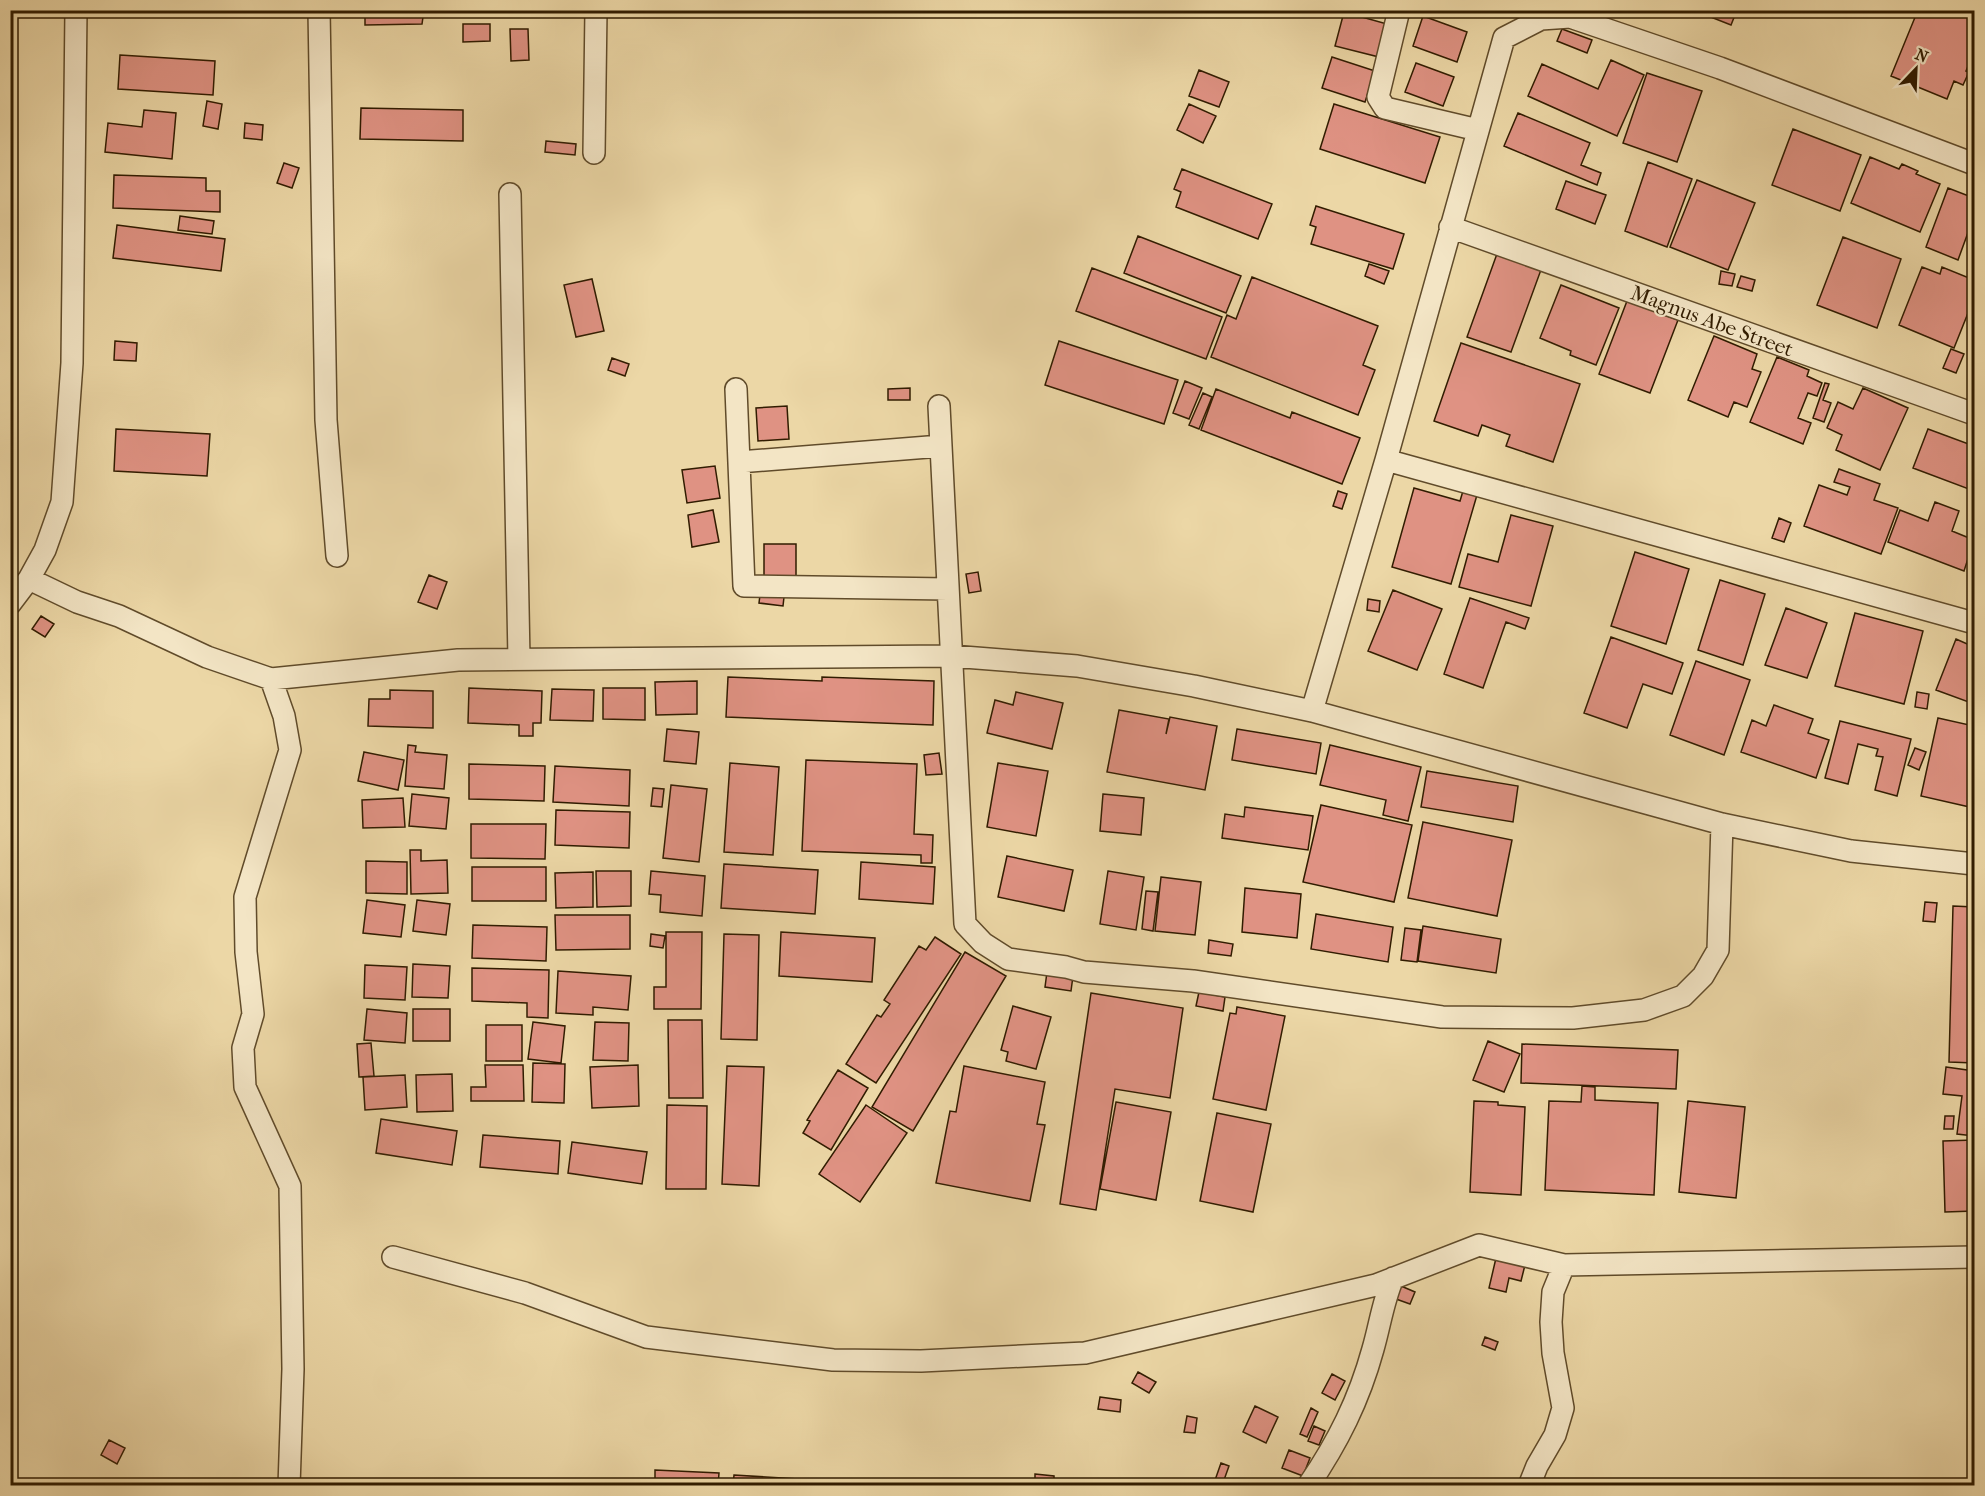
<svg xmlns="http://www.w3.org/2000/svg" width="1985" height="1496" font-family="'IM FELL French Canon',serif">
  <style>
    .building { fill: #df9283; stroke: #311c00; stroke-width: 1.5 }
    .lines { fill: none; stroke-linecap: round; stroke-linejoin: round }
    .minor-casing { stroke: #604b2a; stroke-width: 24 }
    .minor { stroke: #f3e5c5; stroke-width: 21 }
    .labels { text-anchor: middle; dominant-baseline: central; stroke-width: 4.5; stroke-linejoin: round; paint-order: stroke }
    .street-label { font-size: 21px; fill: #311c00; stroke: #f3e5c5 }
  </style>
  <rect width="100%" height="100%" fill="#ecd7a6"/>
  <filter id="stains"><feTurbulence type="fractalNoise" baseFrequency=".00333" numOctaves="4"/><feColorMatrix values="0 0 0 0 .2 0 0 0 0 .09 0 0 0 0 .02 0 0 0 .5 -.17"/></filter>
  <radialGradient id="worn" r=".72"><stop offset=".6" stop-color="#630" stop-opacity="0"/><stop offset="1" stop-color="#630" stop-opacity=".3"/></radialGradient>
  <!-- building -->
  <path class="building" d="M365,10H479V17H423L422,24L365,25Z
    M1456,10H1473L1471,16Z
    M1693,10H1737L1731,25Z
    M1918,10H1955L1974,18V52L1966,71L1969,72L1963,85L1954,81L1947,99L1891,76Z
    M1344,12L1387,24L1379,57L1335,46Z
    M1423,16L1467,32L1457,62L1413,46Z
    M463,24H490V41L463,42Z
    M510,29H528L529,60L511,61Z
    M1562,29L1592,40L1587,53L1557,41Z
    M120,55L215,61L213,95L118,89Z
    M1332,57L1375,71L1365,102L1322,88Z
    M1611,60L1644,75L1617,136L1528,96L1542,64L1598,89Z
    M1416,63L1454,77L1443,106L1405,92Z
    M1199,70L1229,82L1219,107L1189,96Z
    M1647,73L1702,91L1677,162L1623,143Z
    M207,101L222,104L218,129L203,126Z
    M1189,104L1216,116L1203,143L1177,130Z
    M1334,104L1440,137L1425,183L1320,149Z
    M361,108L463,110V141L360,139Z
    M144,110L176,113L172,159L105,152L108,123L142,127Z
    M1518,113L1590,143L1581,165L1601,173L1597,185L1504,146Z
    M245,123L263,125L262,140L244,138Z
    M1793,129L1861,155L1840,211L1772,185Z
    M546,141L576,144L575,155L545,152Z
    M1870,157L1899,169L1902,164L1918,171L1916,174L1940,184L1920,232L1851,203Z
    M1648,162L1692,179L1667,247L1625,231Z
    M284,163L299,168L292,188L277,183Z
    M1182,169L1272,204L1258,239L1176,207L1181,192L1174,189Z
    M114,175L206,178V191H220V212L113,208Z
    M1697,180L1755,203L1728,270L1670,247Z
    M1566,181L1606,195L1595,224L1556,209Z
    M1948,188L1974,198V216L1958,260L1926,247Z
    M1316,206L1404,234L1393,269L1311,244L1316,227L1310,225Z
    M180,216L214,221L212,234L178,230Z
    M117,225L225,239L221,271L113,258Z
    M1138,236L1241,276L1226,313L1124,273Z
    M1843,237L1901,259L1877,328L1817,305Z
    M1498,251L1542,267L1511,352L1467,337Z
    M1369,264L1389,271L1384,284L1365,276Z
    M1922,267L1940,274L1942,267L1974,280V298L1954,348L1899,325Z
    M1092,268L1222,317L1206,359L1076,311Z
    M1721,271L1735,274L1732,286L1719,284Z
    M1741,276L1755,280L1752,291L1737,287Z
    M1252,277L1378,326L1363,365L1375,370L1358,415L1211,357L1227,315L1236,319Z
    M592,279L604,331L576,337L564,285Z
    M1561,285L1619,308L1596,365L1570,355L1571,351L1540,338Z
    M1627,301L1678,320L1650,393L1599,374Z
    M1714,336L1757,354L1752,369L1761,372L1747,407L1734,402L1728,417L1688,400Z
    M1974,336V351L1968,349Z
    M115,341L137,343L136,361L114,360Z
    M1059,341L1178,380L1164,424L1045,385Z
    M1461,343L1580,384L1553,462L1506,446L1510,435L1482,425L1478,436L1434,421Z
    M1951,349L1964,354L1956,373L1943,368Z
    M1777,357L1809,370L1807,376L1822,383L1817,396L1808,393L1798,418L1811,423L1803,444L1750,422Z
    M612,358L629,364L625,376L608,370Z
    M1185,381L1202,388L1189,419L1173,413Z
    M1825,383L1829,384L1823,400L1831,403L1824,422L1813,418Z
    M910,388V400H888V389Z
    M1863,388L1908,408L1880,470L1836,450L1842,435L1827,428L1838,402L1853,409Z
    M1216,389L1290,418L1292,412L1360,438L1342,484L1201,430Z
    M1203,393L1212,397L1199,429L1189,425Z
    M787,406L789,439L758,441L756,408Z
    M116,429L210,434L207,476L114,471Z
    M1928,429L1974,446V491L1913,468Z
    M715,466L720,498L687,503L682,470Z
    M1839,469L1880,484L1874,500L1898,508L1881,554L1804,526L1819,485L1847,495L1850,487L1834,482Z
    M1414,488L1460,501L1463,491L1477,495L1451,584L1392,567Z
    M1338,491L1347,494L1342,509L1333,506Z
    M1935,502L1959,511L1952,531L1974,540L1964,571L1888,542L1900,510L1928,521Z
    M713,510L719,542L692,547L688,515Z
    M1511,515L1553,526L1531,606L1459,587L1468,554L1498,562Z
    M1779,518L1791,523L1784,542L1772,538Z
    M764,544H796V577L764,576Z
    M1635,552L1689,569L1666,644L1611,626Z
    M978,572L981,591L969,593L966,574Z
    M429,575L447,582L437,609L418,602Z
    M1720,580L1765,594L1743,665L1698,650Z
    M1393,590L1442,609L1417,670L1368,651Z
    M760,595L784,597L783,606L759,603Z
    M1470,598L1529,618L1525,629L1506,622L1483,688L1444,674Z
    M1368,599L1380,601L1379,612L1367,610Z
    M1786,608L1827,623L1807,678L1765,665Z
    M1855,613L1923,631L1904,704L1835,686Z
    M41,616L54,624L45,637L32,629Z
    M1611,637L1683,663L1672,694L1643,684L1627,728L1584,713Z
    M1956,639L1974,647V704L1936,690Z
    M1696,661L1750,680L1724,755L1670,735Z
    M728,677L822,681V677L934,681L933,725L726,717Z
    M697,681V714L656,715L655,682Z
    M469,688L542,691L541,723H533V736H519V725L468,723Z
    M603,688H645V720L603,719Z
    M552,689L594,690L593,721L550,720Z
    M390,690L433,691V728L368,726L369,699H390Z
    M1016,692L1063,703L1052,749L987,733L995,700L1013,705Z
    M1917,692L1929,694L1927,709L1915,707Z
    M1774,705L1813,719L1808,733L1829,740L1816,778L1741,752L1752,720L1766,726Z
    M1119,710L1169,719L1166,734L1170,717L1217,726L1205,790L1107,772Z
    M1938,718L1974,726V808L1921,796Z
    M1840,721L1911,739L1897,796L1875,790L1883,757L1876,756L1878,749L1858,744L1848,784L1825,778Z
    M667,729L699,732L696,764L664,761Z
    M1237,729L1321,743L1316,774L1232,760Z
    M408,745L416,746L415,752L447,755L444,789L405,786Z
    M1330,745L1421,767L1408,821L1383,815L1386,800L1320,785Z
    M1915,748L1926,752L1919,770L1908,765Z
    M364,752L404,760L398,790L358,781Z
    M939,753L942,774L926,775L924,755Z
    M806,760L917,764L914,834L933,835L932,863H921V855L802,851Z
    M730,763L779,767L773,855L724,852Z
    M998,763L1048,771L1036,836L987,827Z
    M469,764L545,766L544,801L469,799Z
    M555,766L630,770L629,806L553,802Z
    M1427,771L1518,786L1513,822L1421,807Z
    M671,785L707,789L699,862L663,858Z
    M653,788L664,789L662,807L651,806Z
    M412,794L449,798L446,829L409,826Z
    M1103,794L1144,798L1141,835L1100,831Z
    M403,798L405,827L363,828L362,800Z
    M1321,805L1412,825L1394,902L1303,882Z
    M1245,807L1313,816L1308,850L1222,838L1225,814L1244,817Z
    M556,810L630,812L629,848L555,845Z
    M1423,822L1512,840L1497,916L1408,898Z
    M471,824H546L545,859L471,858Z
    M410,850H421V861L447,860L448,893L411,894Z
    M1007,856L1073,870L1064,911L998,897Z
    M366,861L407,862V894L366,893Z
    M861,862L935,867L933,904L859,899Z
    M724,864L818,870L815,914L721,908Z
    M472,867H546V901H472Z
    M596,871H631V906L597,907Z
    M651,871L705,876L702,916L660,912L661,895L649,894Z
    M1108,871L1144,877L1136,930L1100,924Z
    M593,872V907L556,908L555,873Z
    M1161,877L1201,882L1195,935L1155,931Z
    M1245,888L1301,894L1297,938L1242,932Z
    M1146,891L1158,892L1153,931L1142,929Z
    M367,900L405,905L401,937L363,933Z
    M417,900L450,904L446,935L413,931Z
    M1925,902L1937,903L1935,922L1923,921Z
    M1953,906L1974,907V1063L1949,1062Z
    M1316,914L1393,927L1388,962L1311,949Z
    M555,915H630V949L556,950Z
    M473,925L547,927L546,961L472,958Z
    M1423,926L1501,939L1496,973L1418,961Z
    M1405,928L1421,930L1417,962L1401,960Z
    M666,932H702L701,1009H654V987H666Z
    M781,932L875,938L872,982L779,976Z
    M651,934L665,936L663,948L650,946Z
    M724,934L759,935L757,1040L721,1039Z
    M935,937L961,954L876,1083L846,1064L877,1015L881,1017L890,1004L884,1000L919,946L926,950Z
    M1209,940L1233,944L1231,956L1208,953Z
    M965,952L1006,976L913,1131L872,1107Z
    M413,964L450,966L448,998L412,997Z
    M365,965L407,967L405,1000L364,998Z
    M472,968L549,970L548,1018L527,1017V1003L472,1001Z
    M558,971L631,976L628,1010L593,1007V1015L556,1013Z
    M1047,972L1073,976L1071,991L1045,987Z
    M1199,992L1225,997L1223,1011L1196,1006Z
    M1091,993L1183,1008L1170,1098L1115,1089L1096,1210L1060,1204Z
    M1013,1006L1051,1017L1036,1069L1006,1061L1008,1052L1001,1050Z
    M1237,1007L1285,1016L1266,1110L1213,1099L1230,1013L1236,1014Z
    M367,1009L407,1013L405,1043L364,1040Z
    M413,1009H450V1041H413Z
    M668,1020H702L703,1098H669Z
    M533,1022L565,1026L561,1063L528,1059Z
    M595,1022L629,1023L628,1061L593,1060Z
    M486,1025H522V1061H486Z
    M1488,1041L1520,1054L1504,1092L1473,1080Z
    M371,1043L374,1076L359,1077L357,1044Z
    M1522,1044L1678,1050L1676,1089L1521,1083Z
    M533,1063L565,1064L564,1103L532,1102Z
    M485,1065H523L524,1101H471V1087H486Z
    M638,1065L639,1106L592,1108L590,1067Z
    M727,1066L764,1067L759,1186L722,1184Z
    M964,1066L1045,1082L1037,1124L1045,1125L1030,1201L936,1183L950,1111L956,1112Z
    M1946,1067L1974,1071V1136L1957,1134L1962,1096L1943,1094Z
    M838,1070L868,1088L831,1150L803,1133L810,1121L807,1120Z
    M452,1074L453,1111L417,1112L416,1075Z
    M405,1075L407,1107L365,1110L363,1077Z
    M1582,1086L1595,1087V1100L1658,1103L1654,1195L1545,1190L1549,1101L1581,1102Z
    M1474,1101L1498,1102V1105L1525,1107L1521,1195L1470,1192Z
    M1688,1101L1745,1107L1736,1198L1679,1192Z
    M1116,1102L1171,1112L1156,1200L1100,1189Z
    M667,1105L707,1106L706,1189H666Z
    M866,1105L907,1133L860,1202L819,1174Z
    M1217,1113L1271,1124L1253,1212L1200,1201Z
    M1945,1116H1954L1953,1129H1944Z
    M381,1119L457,1131L452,1165L376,1153Z
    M483,1135L560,1141L558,1174L480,1167Z
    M1974,1140V1211L1945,1212L1943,1141Z
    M572,1142L647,1152L642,1184L568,1173Z
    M1496,1258L1525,1265L1521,1281L1509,1278L1506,1292L1489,1288Z
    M1401,1286L1415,1292L1410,1304L1396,1299Z
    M1485,1337L1498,1342L1495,1350L1482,1345Z
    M1138,1372L1156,1382L1149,1393L1132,1383Z
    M1332,1374L1345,1381L1335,1400L1322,1393Z
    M1100,1397L1121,1400L1120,1412L1098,1409Z
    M1255,1406L1278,1417L1266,1443L1243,1432Z
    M1311,1408L1318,1412L1307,1437L1300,1434Z
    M1187,1416L1197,1418L1195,1433L1184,1432Z
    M1314,1426L1325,1431L1319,1445L1308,1441Z
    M109,1440L125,1448L117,1464L101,1455Z
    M1289,1450L1310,1458L1303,1476L1282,1468Z
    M1221,1463L1229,1466L1224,1480L1230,1482L1228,1486H1213Z
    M655,1470L719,1473L718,1486H655Z
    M1035,1474L1054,1476V1486H1035Z
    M734,1475L798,1479V1486H733Z
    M813,1479L873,1486H812Z"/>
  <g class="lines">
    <!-- minor casing -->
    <g class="minor-casing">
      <path id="minor" d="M319,10L326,420L337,556
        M1399,10L1378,97L1385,108L1478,130
        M594,153L596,10
        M510,194L519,659
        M1450,227L1974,414
        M736,389L744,586L948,589
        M939,406L965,924L983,943L1008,959L1066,967L1084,972L1193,981L1442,1017L1573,1018L1644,1010L1683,996L1703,976L1718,950L1722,824
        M1386,460L1974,623
        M739,462L941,446
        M29,579L45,550L62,502L72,363L76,10
        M10,604L29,579L77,602L119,616L207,657L271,679L458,660L951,656L1077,666L1194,686L1312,711L1722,824L1851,851L1974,864
        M271,679L284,716L290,750L245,897L246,952L253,1014L243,1048L245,1087L290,1186L293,1369L289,1486
        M1312,711L1386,460L1504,38L1541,19L1570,17L1720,68L1974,164
        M393,1257L525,1293L646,1337L833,1360L921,1361L1085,1353L1376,1285L1479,1245L1564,1265L1974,1257
        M1308,1486C1338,1442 1359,1400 1373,1349C1380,1325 1383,1301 1393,1278
        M1529,1486L1537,1466L1555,1435L1563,1408L1553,1353L1551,1322L1553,1292L1564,1265"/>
    </g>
    <!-- minor -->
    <use href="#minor" class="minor"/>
  </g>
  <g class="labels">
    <!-- street labels -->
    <g class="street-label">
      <text transform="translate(1712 321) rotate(20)">Magnus Abe Street</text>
    </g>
  </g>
  <!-- margin -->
  <rect width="1985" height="1496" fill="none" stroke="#ecd7a6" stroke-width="36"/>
  <rect x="12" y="12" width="1961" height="1472" fill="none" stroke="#311c00" stroke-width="3"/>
  <rect x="18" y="18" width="1949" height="1460" fill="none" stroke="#311c00" stroke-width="1.5"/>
  <!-- north arrow -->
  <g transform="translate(1916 69) rotate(23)" stroke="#f3e5c5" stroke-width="4.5" paint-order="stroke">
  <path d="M0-4.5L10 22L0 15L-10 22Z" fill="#311c00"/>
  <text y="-9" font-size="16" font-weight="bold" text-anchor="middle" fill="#311c00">N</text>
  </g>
  <rect width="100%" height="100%" filter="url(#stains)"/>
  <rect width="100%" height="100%" fill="url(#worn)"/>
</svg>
